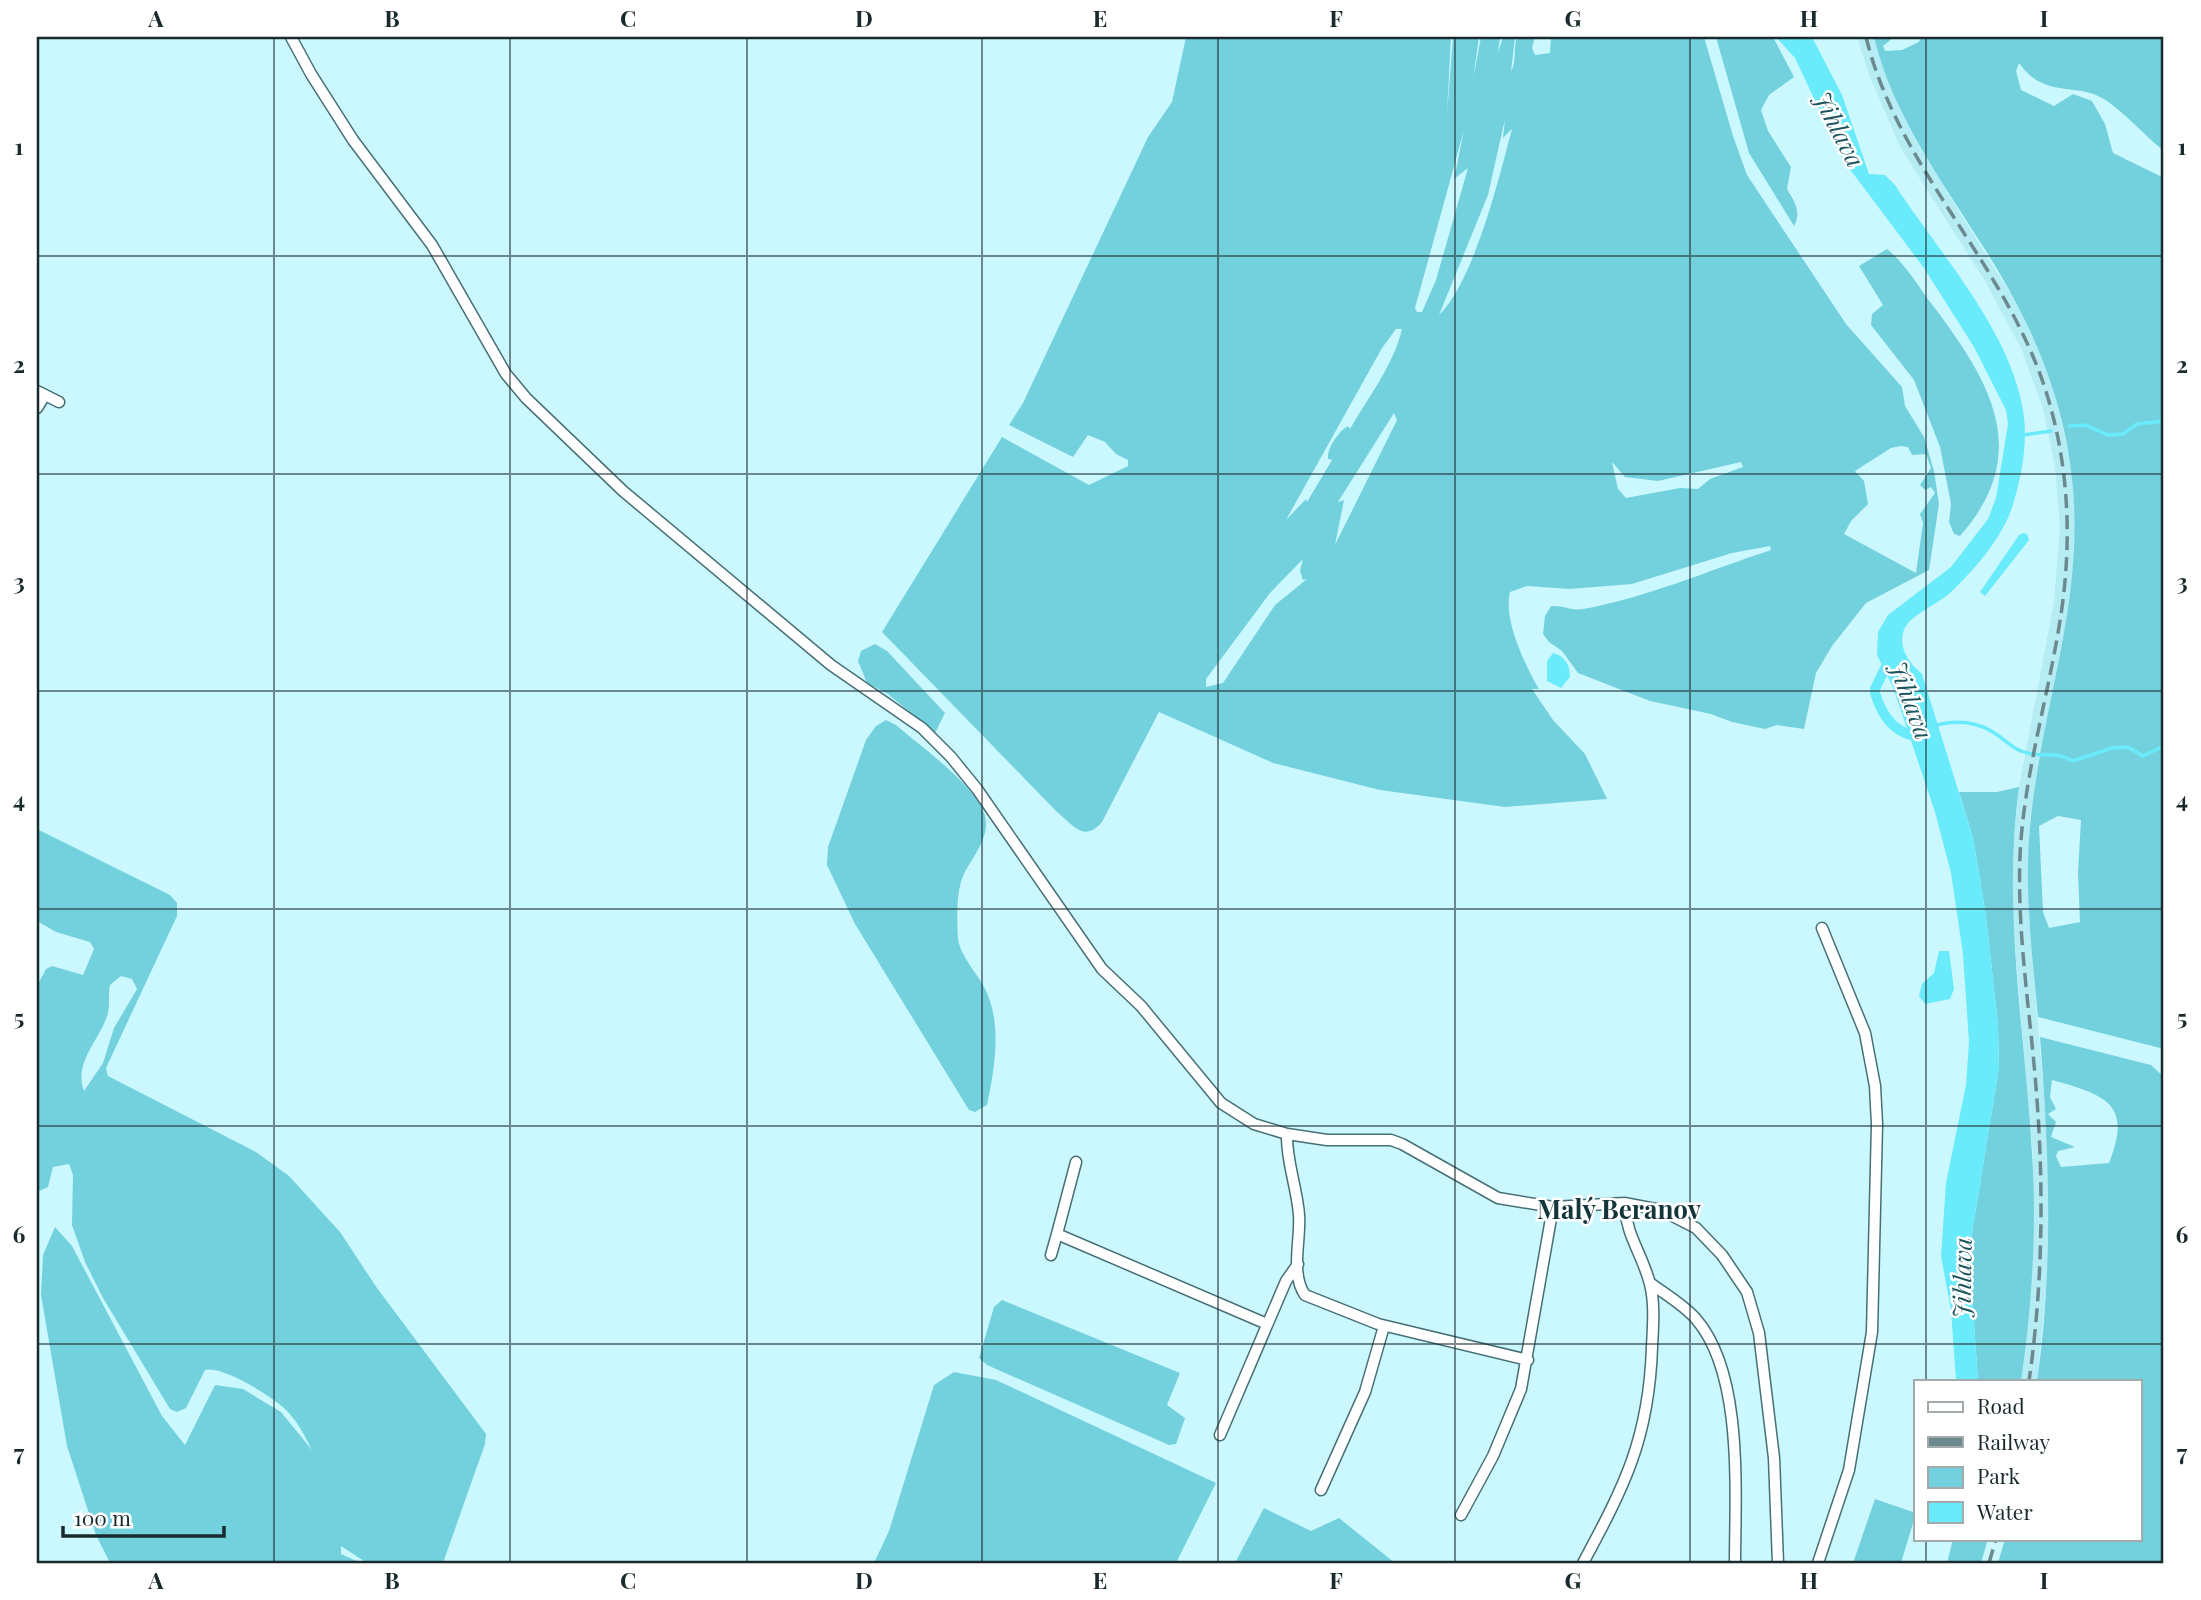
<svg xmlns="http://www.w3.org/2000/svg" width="2201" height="1600" font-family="'Playfair Display',serif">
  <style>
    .built { fill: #b6ecf4 }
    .green { fill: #73d1de; fill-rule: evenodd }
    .water { fill: #69ebfc }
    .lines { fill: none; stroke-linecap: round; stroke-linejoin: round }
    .stream { stroke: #69ebfc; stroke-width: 3.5 }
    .canal { stroke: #69ebfc; stroke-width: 10 }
    .minor-casing { stroke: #467076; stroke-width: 13 }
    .minor { stroke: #fff; stroke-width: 10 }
    .rail { stroke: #6b898e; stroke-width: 3.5; stroke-dasharray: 14 7; stroke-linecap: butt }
    .grid { fill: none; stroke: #192a2d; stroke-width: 2; stroke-opacity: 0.55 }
    .labels { text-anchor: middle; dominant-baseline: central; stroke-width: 5; stroke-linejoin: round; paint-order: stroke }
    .water-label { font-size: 24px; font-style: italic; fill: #1c555c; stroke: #fff }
    .quarter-label { font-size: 26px; font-weight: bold; fill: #14363a; stroke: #fff }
    .neatline { fill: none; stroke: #192a2d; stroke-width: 2.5 }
    .grid-label { font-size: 23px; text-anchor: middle; font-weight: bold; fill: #192a2d }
  </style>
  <rect width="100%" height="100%" fill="#cbf8ff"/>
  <!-- built -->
  <path class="built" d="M1857,37H1874L1899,108L1915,140L2021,311L2050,375L2071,464L2076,527L2071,604L2035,789L2028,859L2029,921L2049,1155V1260L2037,1381H2021L2033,1259V1156L2013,922L2012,859L2019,787L2054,602L2060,527L2055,466L2043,409L2022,350L1985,281L1900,147L1870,77Z"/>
  <!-- green -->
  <path class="green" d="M1186,37H1451L1447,114L1453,37H1479L1473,80L1481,37H1500L1498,52L1503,37H1515L1511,72C1517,60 1513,49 1517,37H1535L1532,48L1535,55L1550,53L1551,37H1704L1733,136L1747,175L1846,324L1902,387L1905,406L1924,437L1934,471L1939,504L1929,570L1866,603L1832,646L1816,673L1804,729L1777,725L1765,729L1732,722L1711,714L1650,701L1578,673L1562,651L1549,642L1543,634L1545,616L1551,606C1562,605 1573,611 1583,609C1642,599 1713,569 1771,550L1770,546L1732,553L1632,584L1569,589L1527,586L1510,592C1503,620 1525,665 1539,689H1532L1553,720L1585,754L1607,799L1505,807L1380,790L1273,763L1159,712L1102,822C1084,843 1073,825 1057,812L882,632L1002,437L1089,485L1128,466V460L1116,454L1105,442L1088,435L1073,457L1009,425L1023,403L1148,137L1172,102ZM1505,119L1503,138L1512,129C1499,178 1474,281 1439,315L1488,195ZM1464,130L1454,179L1468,168L1436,280L1422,312H1417L1415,308ZM1396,329H1402C1394,364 1368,398 1350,429L1348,426C1338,432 1327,448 1328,459L1332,460L1307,502L1306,499L1286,520L1382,348ZM1394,413L1397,420L1335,545L1344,500L1338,502ZM1901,446L1908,447L1912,455L1926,454L1931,468L1920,485L1925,490L1931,487L1935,493L1920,514L1923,523L1916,573L1844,534L1851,521L1868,504L1864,481L1855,471L1891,448ZM1612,462L1625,477L1658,481L1741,462L1743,467L1710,479L1698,489L1680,488L1626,498L1618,489ZM1303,559L1300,571L1303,580L1307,579L1275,605L1223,683L1206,687V679L1270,593Z
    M1716,37H1773L1794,77L1769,95L1761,110L1768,131L1791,167L1787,189C1794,201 1802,212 1794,226L1749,153Z
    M1874,37H1894L1883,46L1885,51L1902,50L1919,42L1921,37H2164V151C2144,135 2127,115 2107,101C2077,80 2046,101 2019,63L2016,71L2021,90L2054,106L2073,94L2092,101L2105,124L2113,153L2164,178V1049L2038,1017C2032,954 2024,891 2030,827C2043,688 2096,580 2065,435C2053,377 2030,325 2000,274C1954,196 1896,127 1874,37ZM2058,816L2081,820L2078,872L2080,922L2049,928L2043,912L2039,826Z
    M1887,249C1906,264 1919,288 1934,307C1991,383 2033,453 1960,536L1954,534L1949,522L1951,504L1940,447L1923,403L1914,380L1871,325L1872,314L1883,305L1859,266Z
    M875,644L887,651L945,713L935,733L888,694L867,683L858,661L861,651Z
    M886,720L896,725C921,747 976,785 985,816C991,839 969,860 962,879C956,896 957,921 958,938C959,953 975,971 983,985C1003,1020 995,1067 987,1105L975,1112L969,1110L855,924L827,865L828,847L866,740L876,726Z
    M2019,787C2002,909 2025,1031 2032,1153C2037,1229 2032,1306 2021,1381H1978L1969,1251L1999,1068L1998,1025L1986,916L1973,838L1959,792H1997Z
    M37,829L170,895L177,903V916L106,1068L108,1076L256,1152L289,1176L340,1232L377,1288L486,1434L485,1444L443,1563H367L341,1546V1554L361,1563H110L96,1535L67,1446L41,1295L43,1255L55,1227L72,1246L162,1416L185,1445L215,1385L243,1389L281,1412L312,1450C305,1436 297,1420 284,1408C271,1396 222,1365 205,1370L186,1408L177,1412L170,1409L103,1298L85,1262L72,1225L73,1175L69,1164L53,1167L48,1187L37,1192V986L46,969L52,966L83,975L94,949L90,942L56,932L37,921ZM121,976L132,979L137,989L114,1028L103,1063L84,1091C73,1062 101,1039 108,1013C110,1004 108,994 110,985Z
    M2040,1037L2151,1065L2164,1077V1563H1998L2005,1539H2140V1381H2037C2054,1266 2049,1152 2040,1037ZM2052,1080C2105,1095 2133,1103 2109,1163L2061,1167L2056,1156L2058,1151L2075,1147L2051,1137L2056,1122L2048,1114L2056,1109L2050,1097Z
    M1002,1300L1180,1373L1167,1405L1185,1418L1176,1444L1169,1445L987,1365L979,1358L994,1307Z
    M954,1372L996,1380L1216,1483L1176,1563H874L889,1531L934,1385Z
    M1875,1499L1916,1513L1901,1563H1853Z
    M1264,1508L1311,1531L1339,1518L1395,1563H1235Z
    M1953,1539H1988L1981,1563H1947Z"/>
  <!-- water -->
  <path class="water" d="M1776,37H1812L1842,95L1869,174L1885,175L1895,185C1939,253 2014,334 2024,417C2027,445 2022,474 2014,501C2005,535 1976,568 1951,592C1938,605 1907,615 1903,633C1899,650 1910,664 1922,674L1973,838L1986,916L1998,1025L1999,1068L1969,1251L1978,1381H1956L1951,1310L1941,1256L1946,1183L1966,1085L1969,1042L1963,954L1951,873L1935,812L1893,687L1877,655L1878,632L1888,615L1951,567L1988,519L1996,498L2008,424L2006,410L1974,347L1924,268L1843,160L1795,58Z
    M2023,533L2027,534L2029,540L1985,596L1980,592L2019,535Z
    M1553,653C1565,656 1570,665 1570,677L1561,688L1547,681V661Z
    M1939,951H1949L1954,989L1950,999L1925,1004L1919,996L1922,984L1934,973Z"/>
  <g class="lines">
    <!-- stream -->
    <path class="stream" d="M2069,426L2085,425L2108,435L2123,434L2137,424L2164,421
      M2023,435L2051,431
      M1932,726C1957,719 1978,721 1999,736C2006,741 2013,748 2021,751C2040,759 2054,750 2073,761L2112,748L2128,747L2143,756L2164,746"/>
    <!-- canal -->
    <path class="canal" d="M1875,689L1889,660
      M1875,693C1883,719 1896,735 1924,738"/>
    <!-- minor casing -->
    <g class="minor-casing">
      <path id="minor" d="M291,37L311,74L353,140L432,245L506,374L526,398L623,491L831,665L922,728L951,757L977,789L1102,969L1141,1006L1221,1103L1254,1124L1287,1134L1327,1140H1391L1402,1144L1498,1198L1553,1207L1624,1203L1661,1210L1696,1228L1722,1255L1747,1292L1759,1333L1774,1458L1778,1563
        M37,391L59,402
        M37,408L45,395
        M1287,1134C1286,1161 1297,1187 1299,1215C1301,1239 1290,1274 1305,1295L1378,1324L1528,1360
        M1076,1162L1057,1234L1267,1324
        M1051,1255L1057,1234
        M1650,1283C1665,1294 1684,1305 1696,1319C1744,1374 1735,1495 1735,1563
        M1220,1435L1286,1281L1298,1264
        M1321,1490L1365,1392L1384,1326
        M1461,1515L1493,1456L1521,1389L1553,1207
        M1583,1563C1625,1485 1649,1438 1652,1347C1653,1326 1655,1304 1650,1284C1642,1253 1627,1238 1624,1203
        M1818,1563L1849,1470L1872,1332L1877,1124L1875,1086L1865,1033L1822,928"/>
    </g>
    <!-- minor -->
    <use href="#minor" class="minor"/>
    <!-- rail -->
    <path class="rail" d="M1866,37C1899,173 2013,270 2050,405C2068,469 2071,535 2063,600C2052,686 2024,769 2020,856C2017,933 2030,1011 2036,1087C2044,1185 2043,1284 2029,1381
      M1989,1563L1996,1539"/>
  </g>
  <!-- grid -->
  <path class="grid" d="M274,37V1563M510,37V1563M747,37V1563M982,37V1563M1218,37V1563M1455,37V1563M1690,37V1563M1926,37V1381M37,256H2164M37,474H2164M37,691H2164M37,909H2164M37,1126H2164M37,1344H2164M1926,1539V1563"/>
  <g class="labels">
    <!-- water labels -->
    <g class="water-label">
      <text transform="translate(1840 129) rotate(63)">Jihlava</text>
      <text transform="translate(1912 700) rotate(70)">Jihlava</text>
      <text transform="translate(1961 1278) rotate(-89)">Jihlava</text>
    </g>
    <!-- quarter labels -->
    <g class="quarter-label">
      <text x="1619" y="1208">Malý Beranov</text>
    </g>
  </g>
  <!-- border -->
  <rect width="2201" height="1600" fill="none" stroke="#ffffff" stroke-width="77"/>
  <!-- legend -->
  <rect x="1914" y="1380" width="228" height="161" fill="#ffffff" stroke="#a3aaab" stroke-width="2"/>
  <rect x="1928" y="1402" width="35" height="10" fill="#ffffff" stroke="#a3aaab" stroke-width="2"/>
  <text x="1977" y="1414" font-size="21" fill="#192a2d">Road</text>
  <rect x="1928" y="1437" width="35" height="10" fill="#6b898e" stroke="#a3aaab" stroke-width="2"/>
  <text x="1977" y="1450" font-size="21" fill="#192a2d">Railway</text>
  <rect x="1928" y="1467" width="35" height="21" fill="#73d1de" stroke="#a3aaab" stroke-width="2"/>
  <text x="1977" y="1484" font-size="21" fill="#192a2d">Park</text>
  <rect x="1928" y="1502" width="35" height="21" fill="#69ebfc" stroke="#a3aaab" stroke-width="2"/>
  <text x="1977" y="1520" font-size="21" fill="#192a2d">Water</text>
  <!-- scale -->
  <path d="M63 1526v10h161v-10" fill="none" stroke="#192a2d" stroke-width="3.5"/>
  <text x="74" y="1526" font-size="21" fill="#192a2d" stroke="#ffffff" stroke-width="5" paint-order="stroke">100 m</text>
  <rect x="38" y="38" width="2124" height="1524" class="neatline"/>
  <g class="grid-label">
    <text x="156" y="27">A</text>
    <text x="392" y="27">B</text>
    <text x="628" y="27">C</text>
    <text x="864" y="27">D</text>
    <text x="1100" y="27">E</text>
    <text x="1336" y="27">F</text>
    <text x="1573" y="27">G</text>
    <text x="1809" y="27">H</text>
    <text x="2044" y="27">I</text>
    <text x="19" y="155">1</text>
    <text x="2182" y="155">1</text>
    <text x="19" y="373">2</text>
    <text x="2182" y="373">2</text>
    <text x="19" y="590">3</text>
    <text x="2182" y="590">3</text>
    <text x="19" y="808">4</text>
    <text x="2182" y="808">4</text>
    <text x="19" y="1026">5</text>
    <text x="2182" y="1026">5</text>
    <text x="19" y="1243">6</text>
    <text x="2182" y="1243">6</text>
    <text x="19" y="1461">7</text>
    <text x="2182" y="1461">7</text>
    <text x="156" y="1589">A</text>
    <text x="392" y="1589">B</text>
    <text x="628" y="1589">C</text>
    <text x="864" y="1589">D</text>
    <text x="1100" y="1589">E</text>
    <text x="1336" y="1589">F</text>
    <text x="1573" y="1589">G</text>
    <text x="1809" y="1589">H</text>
    <text x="2044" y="1589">I</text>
  </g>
</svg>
